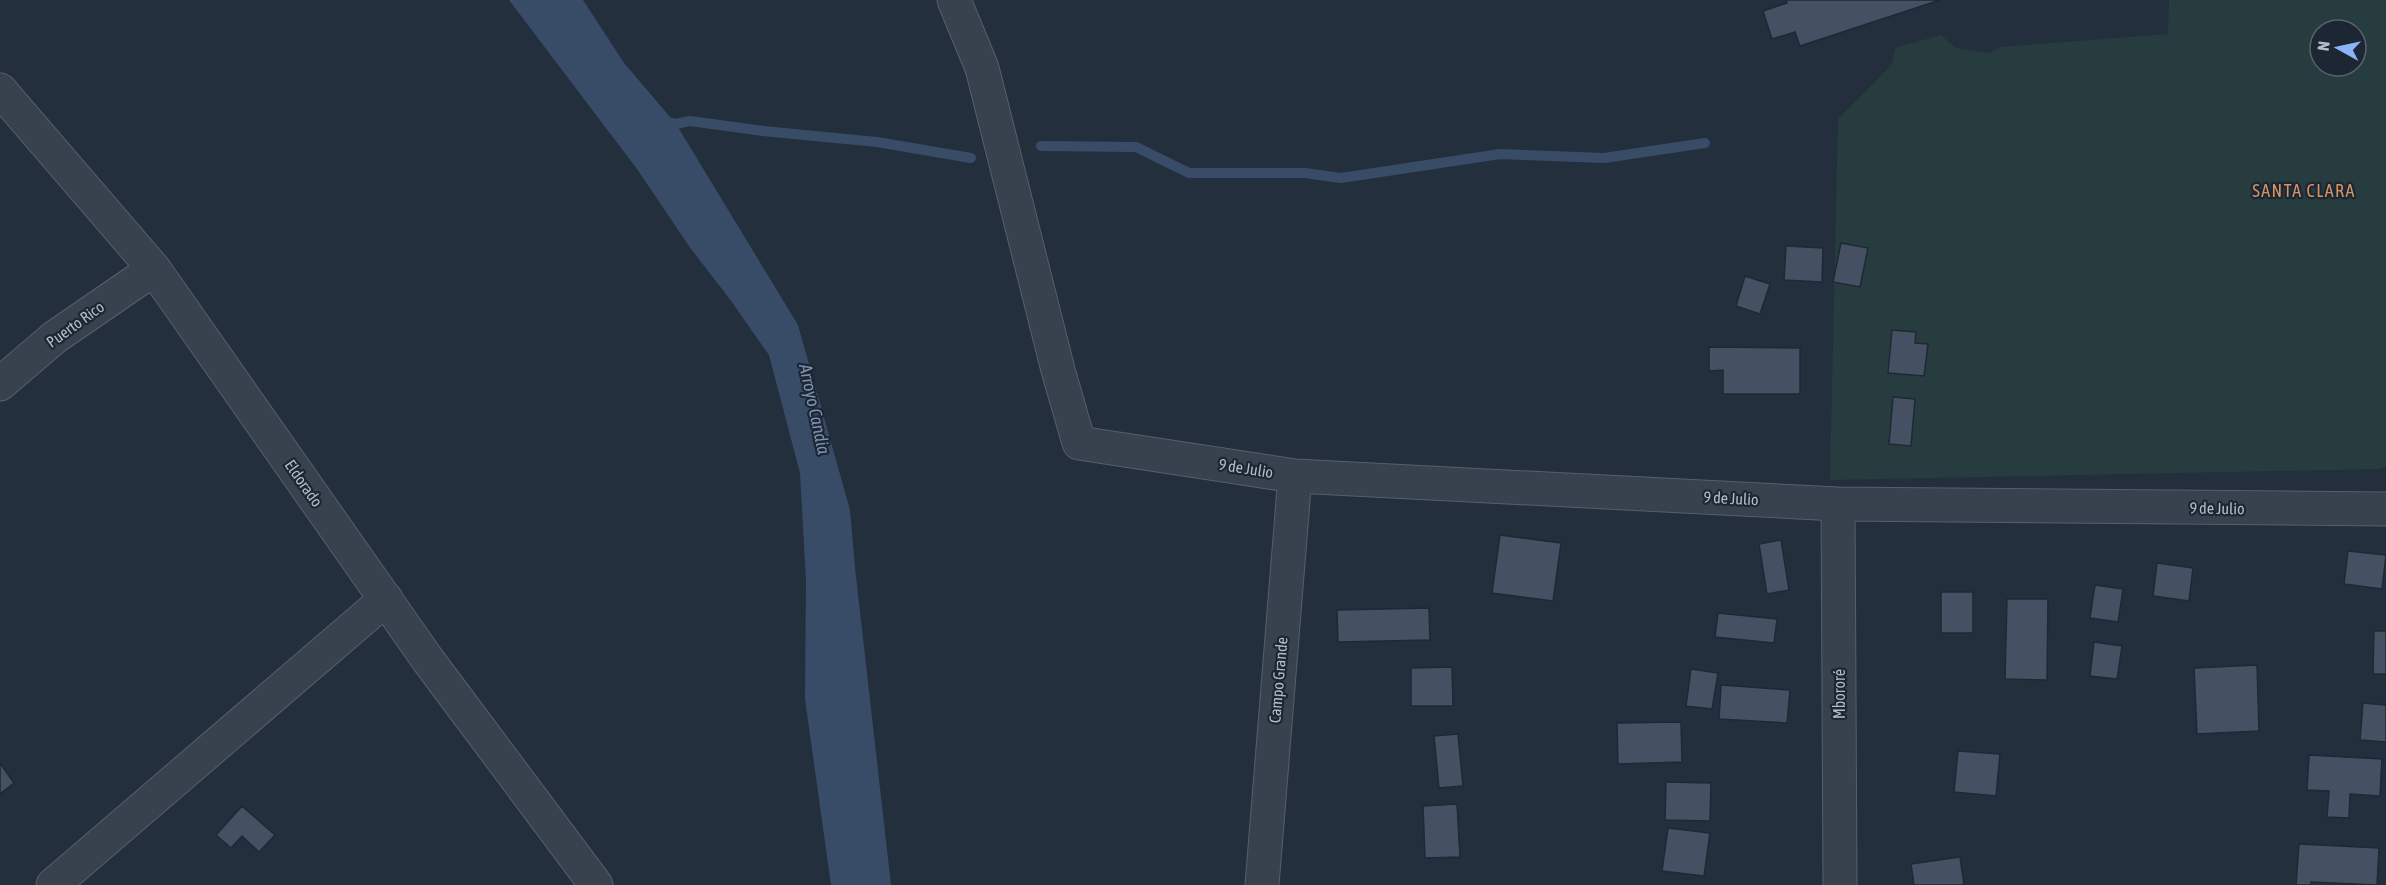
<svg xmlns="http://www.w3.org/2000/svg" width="2386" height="885" font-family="'Asap Condensed',sans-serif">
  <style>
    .green { fill: #263c3f; fill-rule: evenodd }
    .water { fill: #394c67 }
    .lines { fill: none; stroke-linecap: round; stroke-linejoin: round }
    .stream { stroke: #394c67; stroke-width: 10 }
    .building { fill: #455162; stroke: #1f2835; stroke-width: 1.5 }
    .minor-casing { stroke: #565f6c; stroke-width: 35 }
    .minor { stroke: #38414e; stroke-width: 33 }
    .labels { text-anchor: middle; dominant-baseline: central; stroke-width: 4.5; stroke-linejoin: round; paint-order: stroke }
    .street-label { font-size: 16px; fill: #b4bcc9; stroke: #1d2633 }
    .neighbourhood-label { font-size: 18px; letter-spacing: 1.5px; fill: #d59563; stroke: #1d2633 }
    .water-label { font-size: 18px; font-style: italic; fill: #7c92b1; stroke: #1d2633 }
  </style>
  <rect width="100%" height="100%" fill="#242f3e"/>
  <!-- green -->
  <path class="green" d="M2169,0H2386V466L2380,469L1830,480L1838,119L1892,64L1895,48L1941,35L1956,48L1990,53L2001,47L2168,34ZM2320,30H2356V66H2320Z"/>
  <!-- water -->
  <path class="water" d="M509,0H583L624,63L676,124L798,325L850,510L855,568L891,885H831L805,699L806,580L800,473L769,355L729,298L691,249L637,169Z"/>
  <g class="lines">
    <!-- stream -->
    <path class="stream" d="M662,121L676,124L690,121L763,131L877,142L971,158
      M1041,146L1136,147L1189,173H1305L1341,178L1500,154L1604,158L1705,143"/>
  </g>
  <!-- building -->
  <path class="building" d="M1786,0H1940L1800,46L1795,32L1772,39L1763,11L1787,3Z
    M1841,243L1868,248L1860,287L1833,282Z
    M1786,246L1823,248L1822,282L1784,280Z
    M1745,276L1770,284L1760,314L1736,306Z
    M1892,330L1916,332L1915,343L1928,344L1924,376L1888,373Z
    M1709,347L1800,348V394H1723V370L1709,371Z
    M1893,397L1915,399L1911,446L1889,444Z
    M1500,535L1561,543L1553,601L1492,593Z
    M1781,540L1789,590L1767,594L1759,544Z
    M2348,551L2386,555L2382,589L2344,584Z
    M2157,563L2193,568L2189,601L2153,596Z
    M2095,585L2123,589L2118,622L2090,618Z
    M1941,592H1973V633H1941Z
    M2007,599H2048L2047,680L2005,679Z
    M1429,608L1430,640L1338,642L1337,610Z
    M1718,613L1777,619L1774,643L1715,637Z
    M2374,631H2386V674H2373Z
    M2094,642L2122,646L2117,679L2090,676Z
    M2257,665L2259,731L2197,734L2194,668Z
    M1452,667L1453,706H1411V668Z
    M1691,669L1718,673L1712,709L1686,706Z
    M1721,685L1790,690L1787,723L1719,719Z
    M2363,703L2386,705V742L2360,740Z
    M1681,722L1682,762L1618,764L1617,723Z
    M1458,734L1463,786L1439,788L1434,736Z
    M1958,751L2000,754L1996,796L1954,792Z
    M2309,755L2382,759L2380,796L2350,794L2349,818L2327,817L2329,791L2307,790Z
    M0,763L14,783L0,794Z
    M1666,782L1711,783L1710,821L1665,820Z
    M1457,804L1460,857L1425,858L1423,806Z
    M242,806L275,835L259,852L242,836L231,848L216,835Z
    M1668,828L1710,833L1704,876L1662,871Z
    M2299,844L2379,848L2377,885L2311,882V885H2296Z
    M1960,857L1964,885H1914L1911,864Z"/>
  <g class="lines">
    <!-- minor casing -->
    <g class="minor-casing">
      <path id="minor" d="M954,0L982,68L1058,370L1079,443L1295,476L1838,504L2386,509
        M0,90L154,269L428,660L596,885
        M0,384L55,337L154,269
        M1838,504L1840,885
        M53,885L386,599
        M1262,885L1295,476"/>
    </g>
    <!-- minor -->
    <use href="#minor" class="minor"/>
  </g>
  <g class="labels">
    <!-- street labels -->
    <g class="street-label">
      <text transform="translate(75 324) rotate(-36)">Puerto Rico</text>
      <text transform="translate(1246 468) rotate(9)">9 de Julio</text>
      <text transform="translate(304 483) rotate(55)">Eldorado</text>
      <text transform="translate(1731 498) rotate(3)">9 de Julio</text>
      <text transform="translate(2217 508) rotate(1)">9 de Julio</text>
      <text transform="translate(1278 680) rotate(-85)">Campo Grande</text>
      <text transform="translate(1839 694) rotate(-90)">Mbororé</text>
    </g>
    <!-- neighbourhood labels -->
    <g class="neighbourhood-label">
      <text x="2304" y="190">SANTA CLARA</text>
    </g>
    <!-- water labels -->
    <g class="water-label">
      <text transform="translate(815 409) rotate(78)">Arroyo Candia</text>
    </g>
  </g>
  <!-- north arrow -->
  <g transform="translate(2338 48) rotate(278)"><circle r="28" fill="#1d2633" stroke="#59626f" stroke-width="1.5"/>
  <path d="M0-4.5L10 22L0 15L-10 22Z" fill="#8ab4f8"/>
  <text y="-9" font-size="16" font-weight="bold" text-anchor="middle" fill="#b4bcc9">N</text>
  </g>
</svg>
